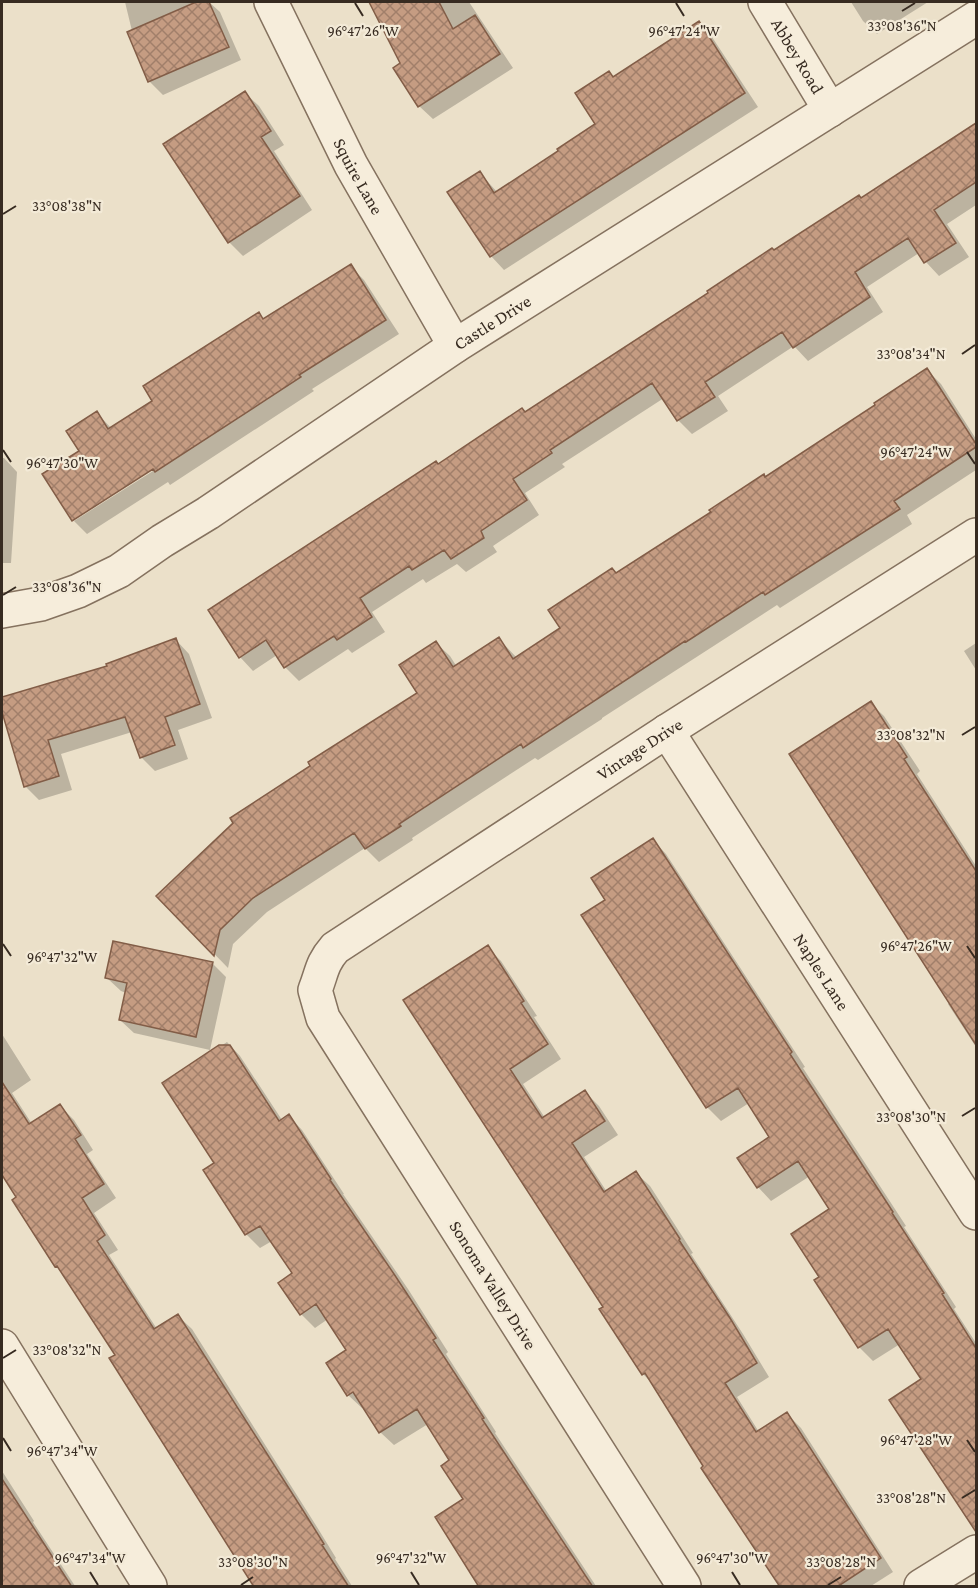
<svg xmlns="http://www.w3.org/2000/svg" width="978" height="1588" font-family="'Crimson Pro',serif">
  <style>
    .shadow { fill: #0003 }
    .building { fill: url(#building-cross-hatch); stroke: #825d47; stroke-width: 1.5 }
    .lines { fill: none; stroke-linecap: round; stroke-linejoin: round }
    .minor-casing { stroke: #85725f; stroke-width: 36 }
    .minor { stroke: #f6eddb; stroke-width: 33 }
    .ticks { fill: none; stroke: #372b21; stroke-width: 2 }
    .labels { text-anchor: middle; dominant-baseline: central; stroke-width: 4.5; stroke-linejoin: round; paint-order: stroke }
    .street-label { font-size: 18px; fill: #372b21; stroke: #f3ead7 }
    .ticks-label { font-size: 15px; text-anchor: middle; fill: #372b21; stroke: #f3ead7; stroke-width: 4.5; stroke-linejoin: round; paint-order: stroke }
  </style>
  <defs>
    <pattern id="building-cross-hatch" width="8" height="8" patternUnits="userSpaceOnUse" patternTransform="scale(1.5)"><rect width="8" height="8" fill="#c59c82"/><path d="M0 0l8 8M0 8l8-8" fill="none" stroke="#a17f6a"/></pattern>
  </defs>
  <rect width="100%" height="100%" fill="#ebe0c9"/>
  <!-- shadow -->
  <path class="shadow" d="M125,2H209L220,12L241,60L163,95L149,81L132,31Z
    M372,2H469L513,68L433,119L419,106L402,64Z
    M851,2H928L877,34L863,21Z
    M699,23L712,37L758,107L504,270L491,256L480,173L497,192L597,125L614,78Z
    M245,93L259,106L284,145L274,151L312,210L243,256L229,242Z
    M976,124V205L947,224L969,257L939,276L926,262L919,253L867,287L883,312L808,361L794,346L718,396L728,411L692,434L678,420L664,398L562,464L565,467L525,493L539,515L493,546L497,552L466,572L457,564L426,583L423,579L372,612L385,632L352,653L348,649L299,681L285,667L277,655L253,671L240,657L438,466L525,413L774,252L862,200Z
    M350,266L364,280L399,334L312,389L314,391L170,485L168,482L87,534L74,521L161,466L159,464L74,518V521L73,520L81,451L97,413L112,429L155,401L259,314L265,320Z
    M927,370L941,384L976,439V470L907,515L912,524L780,608L777,605L602,718V719L538,760L535,758L412,838L413,840L379,862L365,848L267,912L233,944L228,968L158,896L419,694L436,643L450,656L457,667L499,639L517,658L562,629L617,575L878,406Z
    M2,458H4L17,472L11,563H2Z
    M176,640L189,654L212,718L178,730L188,759L155,771L141,757L132,732L61,754L72,790L39,800L25,786L2,707V699L109,667Z
    M976,643V670L964,651Z
    M870,703L884,716L920,771L917,774L976,866V1047L948,1004L950,1002Z
    M653,840L666,854L805,1067L803,1068L906,1226L904,1227L956,1307L954,1309L976,1343V1518L975,1519L923,1380L900,1344L873,1361L860,1348L816,1281L821,1278L831,1209L810,1176L771,1201L758,1187L771,1137L749,1103L721,1121L707,1107L583,916L607,900Z
    M487,947L501,961L537,1016L534,1017L561,1059L523,1084L545,1118L585,1092L599,1106L618,1135L584,1157L607,1192L636,1173L650,1186L693,1253L691,1254L743,1334L769,1377L737,1397L759,1432L787,1414L801,1428L893,1572L871,1586H781L653,1384L643,1374L605,1307L406,1000Z
    M212,963L226,977L210,1050L134,1033L120,1020L126,993L121,991L107,978Z
    M2,1034L31,1080L12,1093L32,1124L60,1106L74,1120L93,1150L87,1154L116,1198L94,1213L118,1250L109,1255L157,1329L178,1316L192,1329L317,1527L336,1558L335,1559L352,1586H256L117,1355L66,1276L56,1266L14,1200L18,1198L2,1172Z
    M227,1042L240,1056L282,1120L289,1116L302,1130L344,1194H343L408,1289L448,1352L446,1354L496,1432L495,1433L596,1586H481L465,1500L451,1461L428,1424L394,1445L380,1432L364,1407L362,1408L348,1395V1350L328,1319L315,1328L301,1314L294,1274L272,1241L260,1248L246,1234L205,1171L216,1163L164,1083Z
    M2,1471L34,1521L33,1522L75,1586H2Z"/>
  <!-- building -->
  <path class="building" d="M196,2H209L229,47L148,82L127,32Z
    M369,2H439L453,29L475,15L500,54L418,107L393,68L400,63Z
    M699,21L745,93L490,257L447,192L480,171L494,193L558,151L557,149L595,124L575,93L609,71L613,77Z
    M245,91L271,131L261,137L300,196L228,243L163,144Z
    M976,123V182L934,210L956,243L924,263L908,238L855,272L870,297L793,348L782,332L705,382L715,397L677,421L652,383L550,450L552,453L513,479L527,500L481,531L484,538L451,559L444,550L412,570L409,566L360,598L372,617L337,640L334,636L284,668L266,640L239,658L208,610L436,461L438,464L522,408L525,412L708,293L707,291L772,248L774,250L859,195L861,198Z
    M351,264L386,320L299,375L301,377L155,472L153,469L72,521L42,474L79,451L66,431L97,411L108,429L152,401L143,386L259,312L263,319Z
    M927,368L976,444V447L894,501L900,509L765,595L763,592L686,642L685,641L523,748L521,744L399,824L401,826L365,849L354,833L253,898L220,930L214,956L156,896L233,823L230,818L310,766L308,762L417,693L399,665L436,641L453,667L499,637L513,659L560,628L548,610L612,568L616,573L711,512L709,510L764,474L765,477L875,405L874,403Z
    M176,638L200,704L165,717L175,745L140,758L125,717L48,740L59,776L24,787L2,712V697L107,666L106,664Z
    M871,701L907,757L904,759L976,871V1045L789,754Z
    M653,838L792,1052L790,1054L893,1212L892,1213L944,1293L942,1294L976,1348V1532L889,1400L921,1379L888,1329L858,1348L814,1280L819,1277L791,1234L829,1209L798,1161L757,1188L737,1158L769,1137L738,1088L706,1108L581,915L605,900L591,878Z
    M113,941L213,962L196,1037L119,1020L127,983L105,978Z
    M488,945L524,1001L521,1003L548,1044L510,1069L542,1118L585,1090L605,1121L572,1143L604,1192L636,1171L680,1239L679,1240L730,1318L757,1363L725,1383L756,1432L787,1412L881,1558L837,1587H780L701,1468L703,1466L645,1373L642,1375L599,1309L603,1307L403,1000Z
    M219,1045H230L279,1121L289,1114L331,1179L330,1180L394,1274L436,1338L433,1340L484,1418L482,1419L593,1587H479L435,1517L463,1499L441,1466L449,1460L417,1409L379,1433L353,1392L347,1396L326,1363L346,1350L316,1304L300,1315L278,1283L292,1273L260,1226L245,1235L203,1170L214,1163L162,1083Z
    M2,1082L29,1124L60,1104L81,1135L75,1139L104,1184L82,1198L105,1235L97,1241L154,1329L178,1314L304,1512L324,1544L322,1545L349,1587H254L109,1358L115,1355L57,1266L55,1267L12,1200L16,1197L2,1175Z
    M2,1479L50,1553L72,1587H2Z"/>
  <g class="lines">
    <!-- minor casing -->
    <g class="minor-casing">
      <g id="minor">
        <path id="s1" d="M271,2L351,165L455,346"/>
        <path id="s2" d="M765,2L830,110"/>
        <path id="s3" d="M2,611L41,604L78,591L119,571L162,541L208,513L455,346L976,18"/>
        <path id="s4" d="M667,731L976,1213"/>
        <path d="M2,1346L150,1586"/>
        <path id="s5" d="M684,1586L323,1018L315,990C322,973 321,964 335,948L667,731L976,535"/>
        <path d="M921,1586L976,1552"/>
      </g>
    </g>
    <!-- minor -->
    <use href="#minor" class="minor"/>
  </g>
  <!-- ticks -->
  <path class="ticks" d="M355,3L363,16M676,3L684,16M902,11L915,3M3,214L16,206M962,354L975,345M3,450L11,462M967,452L975,464M3,595L16,587M962,735L975,727M3,944L11,956M967,946L975,958M962,1116L975,1108M3,1358L16,1350M3,1438L11,1451M967,1440L975,1452M962,1498L975,1490M90,1572L98,1585M411,1572L419,1585M732,1572L740,1585M241,1585L253,1577M828,1585L841,1577"/>
  <g class="labels">
    <!-- street labels -->
    <g class="street-label">
      <text stroke="none"><textPath href="#s2" startOffset="63">Abbey Road</textPath></text>
      <text stroke="none"><textPath href="#s1" startOffset="195">Squire Lane</textPath></text>
      <text stroke="none"><textPath href="#s3" startOffset="573">Castle Drive</textPath></text>
      <text stroke="none"><textPath href="#s5" startOffset="1113">Vintage Drive</textPath></text>
      <text stroke="none"><textPath href="#s4" startOffset="286">Naples Lane</textPath></text>
      <text transform="translate(493 1285) rotate(58)">Sonoma Valley Drive</text>
    </g>
  </g>
  <g class="ticks-label">
    <text x="902" y="31">33°08'36"N</text>
    <text x="363" y="36">96°47'26"W</text>
    <text x="684" y="36">96°47'24"W</text>
    <text x="67" y="211">33°08'38"N</text>
    <text x="911" y="359">33°08'34"N</text>
    <text x="916" y="457">96°47'24"W</text>
    <text x="62" y="468">96°47'30"W</text>
    <text x="67" y="592">33°08'36"N</text>
    <text x="911" y="740">33°08'32"N</text>
    <text x="916" y="951">96°47'26"W</text>
    <text x="62" y="962">96°47'32"W</text>
    <text x="911" y="1122">33°08'30"N</text>
    <text x="67" y="1355">33°08'32"N</text>
    <text x="916" y="1445">96°47'28"W</text>
    <text x="62" y="1456">96°47'34"W</text>
    <text x="911" y="1503">33°08'28"N</text>
    <text x="90" y="1563">96°47'34"W</text>
    <text x="411" y="1563">96°47'32"W</text>
    <text x="732" y="1563">96°47'30"W</text>
    <text x="253" y="1567">33°08'30"N</text>
    <text x="841" y="1567">33°08'28"N</text>
  </g>
  <!-- border -->
  <rect width="978" height="1588" fill="none" stroke="#372b21" stroke-width="6"/>
</svg>
